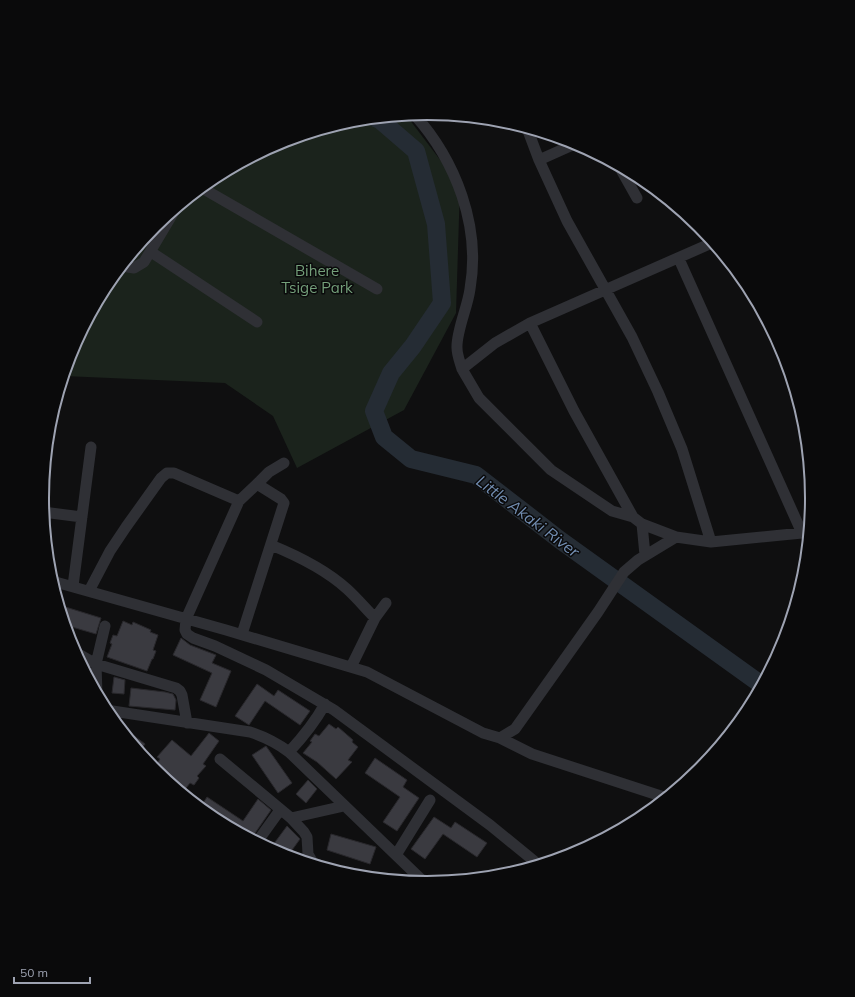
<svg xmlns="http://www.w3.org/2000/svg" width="855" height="997" font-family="Mulish,sans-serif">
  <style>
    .green { fill: #1b231c }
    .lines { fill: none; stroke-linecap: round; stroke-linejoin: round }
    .river { stroke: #252c34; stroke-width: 18 }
    .building { fill: #3a3a40; stroke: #29282c }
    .minor { stroke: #2f3035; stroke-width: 11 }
    .labels { text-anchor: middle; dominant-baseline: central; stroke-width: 3; stroke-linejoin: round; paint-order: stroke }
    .park-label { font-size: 15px; fill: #749f7a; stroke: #0a0a0b }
    .water-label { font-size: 16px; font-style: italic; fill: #728db1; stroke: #0a0a0b }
    .rim { fill: none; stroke: #9ea3b2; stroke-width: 2 }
  </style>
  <rect width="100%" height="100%" fill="#0f0f10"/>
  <!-- green -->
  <path class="green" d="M406,115L460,186L456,313L404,410L297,468L273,416L225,383L64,376L71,351L107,284L155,226L214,178L280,142L353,120Z"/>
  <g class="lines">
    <!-- river -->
    <path class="river" d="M375,118L380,120L416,151L436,224L442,303L413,346L391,373L374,411L384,437L411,459L476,475L560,540L759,683L765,682"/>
  </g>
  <!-- building -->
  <path class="building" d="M59,605L101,618L96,634L72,627V625L64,622Z
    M123,621L132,625L133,622L151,630L150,632L158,635L153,650L156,651L153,659H152L147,671L107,657L112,644L110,643L113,635L117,636Z
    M181,638L190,645L216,655L212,663L231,671L216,707L200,700L212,673L173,655Z
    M114,677L125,680L124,694L112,693Z
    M257,684L274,696L278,690L310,711L300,725L265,701L249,725L235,716Z
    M131,688L165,692L173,694L176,700L175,710L129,706Z
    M329,724L336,729L338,727L353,740L352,742L358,747L348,760L352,762L336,779L317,762L303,753L312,742L310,741L315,734L319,736Z
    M124,728L145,744L139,752L122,731Z
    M209,733L219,741L203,764L206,766L197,776L199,778L194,785L190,783L182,793L153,769L160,759L157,757L172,740L191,756Z
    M266,746L292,783L278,793L252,755Z
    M375,758L407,780L403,787L419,798L397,831L383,822L400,797L365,773Z
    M308,780L317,789L306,803L296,794Z
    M207,797L243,821L258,799L271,810L251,839L233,827L232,829L213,819L200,808Z
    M434,817L451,828L455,822L487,843L477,857L443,834L425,859L411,849Z
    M287,826L300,839L287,857L270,849Z
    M331,834L376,847L370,864L327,850Z"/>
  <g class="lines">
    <!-- minor -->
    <path class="minor" d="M414,114C456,161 481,226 470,289C468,306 456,332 457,348C457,355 460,362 462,369
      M527,128L539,160L567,221L632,337L658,392L682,449L711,542
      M539,160L577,143
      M619,166L637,198
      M202,188L377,289
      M151,252L257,322
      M679,259L802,533
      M122,266L134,268L144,262L175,210
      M530,323L574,411L633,517
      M257,484L269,472L284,463
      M43,512L82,517
      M642,524L645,555
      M676,537L642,524L633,517L612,511L551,470L479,398L462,369L495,343L530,323L714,242
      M271,545C298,556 325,569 347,589C357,598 366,609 375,618
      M52,581L226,630L367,672L483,733L500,738L532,754L667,798
      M73,586L91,447
      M89,591L110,551L126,527L161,478L167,473H174L239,501
      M242,634L284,503L281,499L257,484L239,501L186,619L185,630L187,634L193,638L215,646L266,670L334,710L490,825L539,865
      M75,652L96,664L176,688L180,691L182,695L187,723
      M351,667L375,618L386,603
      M97,695L96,664L105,626
      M106,710L250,732C265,737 277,743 289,752L426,884
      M500,738L515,729L598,612L624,572L638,560L676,537L711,542L802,533L810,531
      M289,752C303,737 315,722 325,704
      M220,759L291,818L344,806
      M291,818L304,832L307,837L308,854L313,863L343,874
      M257,842L280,810
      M396,855L430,800"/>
  </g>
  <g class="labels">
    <!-- park labels -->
    <g class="park-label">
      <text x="317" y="270">Bihere<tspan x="317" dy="17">Tsige Park</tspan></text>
    </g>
    <!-- water labels -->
    <g class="water-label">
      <text transform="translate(528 516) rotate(37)">Little Akaki River</text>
    </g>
  </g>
  <!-- crop -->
  <path d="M0 0H855V997H0ZM49 498a378 378 0 1 1 756 0a378 378 0 1 1-756 0Z" fill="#0a0a0b" fill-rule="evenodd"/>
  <path class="rim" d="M49 498a378 378 0 1 1 756 0a378 378 0 1 1-756 0Z"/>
  <!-- scale -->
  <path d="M14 977v6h76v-6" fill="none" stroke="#9ea3b2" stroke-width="2"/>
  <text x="20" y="977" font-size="12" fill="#9ea3b2" stroke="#0a0a0b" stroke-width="3" paint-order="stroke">50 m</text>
</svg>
